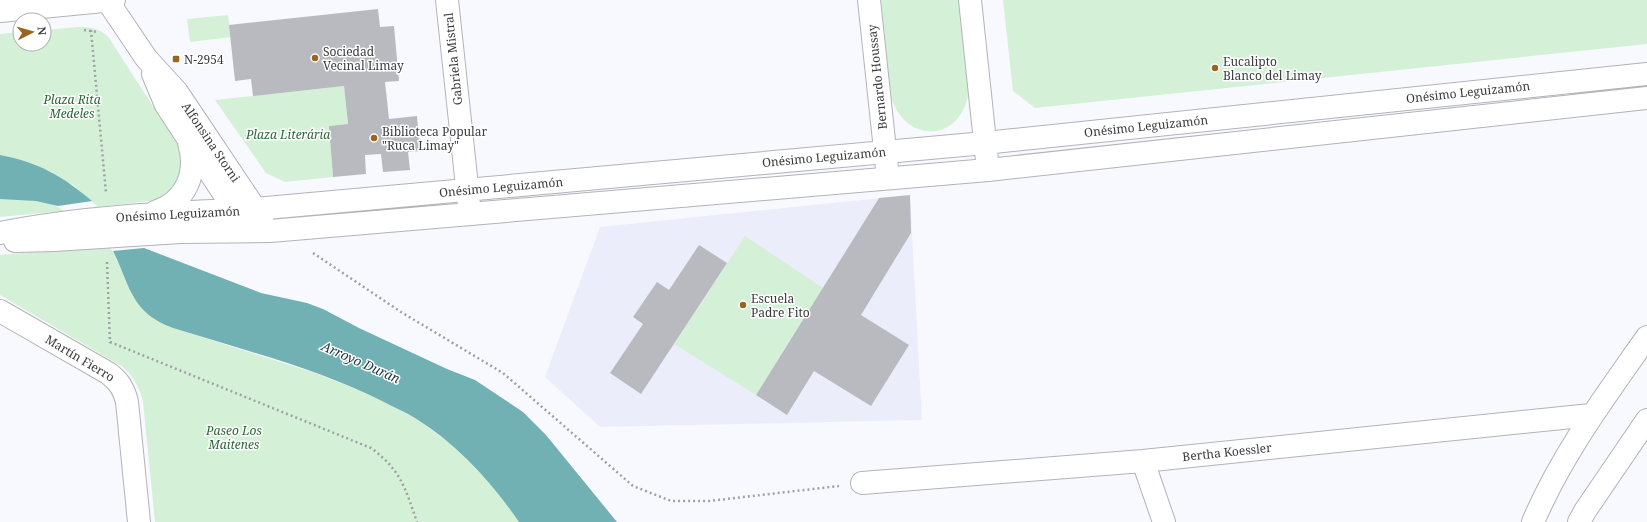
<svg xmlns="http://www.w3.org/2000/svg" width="1647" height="522" font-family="'Noto Serif',serif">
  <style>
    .built { fill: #ecedfb }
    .green { fill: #d4f1d8 }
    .water { fill: #71b0b3 }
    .building { fill: #b9b9c0 }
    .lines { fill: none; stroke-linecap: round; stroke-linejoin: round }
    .minor-casing { stroke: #b2b3b9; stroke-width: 24 }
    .tertiary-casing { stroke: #b2b3b9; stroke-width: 24 }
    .path { stroke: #a0a1a5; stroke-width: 2.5; stroke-dasharray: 2 3; stroke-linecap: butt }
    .minor { stroke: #fff; stroke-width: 22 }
    .tertiary { stroke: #fff; stroke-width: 22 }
    .poi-dot { fill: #9a661d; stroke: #fff; stroke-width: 1.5 }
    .labels { text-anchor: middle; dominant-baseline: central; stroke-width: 3; stroke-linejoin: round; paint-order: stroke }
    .poi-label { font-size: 12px; fill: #3b3b3e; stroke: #fff; text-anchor: start }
    .street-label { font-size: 12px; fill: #3b3b3e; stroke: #fff }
    .park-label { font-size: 12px; font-style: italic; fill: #2a6538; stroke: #fff }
    .water-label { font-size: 13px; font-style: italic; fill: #18383a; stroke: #fff }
  </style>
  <rect width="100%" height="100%" fill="#f8f9fe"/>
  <!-- built -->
  <path class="built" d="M910,195L922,420L600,427L545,377L600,227Z"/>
  <!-- green -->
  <path class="green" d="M881,0H959L969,89C964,141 907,147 891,97Z
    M1003,0H1647V44L1035,108L1013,91Z
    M228,15L231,37L190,42L187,19Z
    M78,27C91,27 100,28 109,38L180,148L184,164L177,188L158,200L98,207L73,185L0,155V34L20,32V44H44V30Z
    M344,86L348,124L329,126L333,177L285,182L266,173L215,100Z
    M0,199C20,199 48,198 64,211L0,217Z
    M745,236L823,288L756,395L674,344Z
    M106,245L113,251L134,299L173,328L315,373L366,393L414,417L452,445L480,471L503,498L519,522H155L143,402C139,387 134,377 123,367L0,295V255Z"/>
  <!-- water -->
  <path class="water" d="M0,155C38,162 64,177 92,201L58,206L36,201L0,199Z
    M144,248L261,293L307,303L323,309L359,328L447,369L475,380L523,412L546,435L617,522H519C491,481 457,444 415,418C404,411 393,407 382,401C316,368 243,350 173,328C130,312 131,287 113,251Z"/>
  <!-- building -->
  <path class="building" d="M378,9L380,27L394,26L399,81L385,82L389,119L417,116L420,151L408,152L410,170L383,172L381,154L365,155L366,174L333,177L329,126L348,124L344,86L253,96L251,79L235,81L229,25Z
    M910,195L911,233L861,315L909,345L871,406L814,371L787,415L756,395L879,198Z
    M699,245L727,263L641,394L610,373L643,324L633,317L657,282L669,290Z"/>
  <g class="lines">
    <!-- minor casing -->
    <g class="minor-casing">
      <path id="minor" d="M447,0L470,214
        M869,0L888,178
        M970,0L988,170
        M0,11L114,0
        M0,311L108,373C119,381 124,389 127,402L139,522
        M1143,461L1164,522
        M862,483L1143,461L1591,415
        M1533,522C1562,454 1605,397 1647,337
        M1579,522L1585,511L1647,420"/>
    </g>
    <!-- tertiary casing -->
    <g class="tertiary-casing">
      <path id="tertiary" d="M107,0L146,58L177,92L262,219
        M153,74L166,105L241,220
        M155,212C186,202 198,173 189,143
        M0,233C84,216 170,213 255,209L985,143L1647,74
        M15,241L54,240L180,232L270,231L988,170L1647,98"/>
    </g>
    <!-- path -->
    <path class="path" d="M84,30L97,32
      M91,30L106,193
      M313,253L401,312L503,373L633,486L671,501H709L839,486
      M107,262L110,343
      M110,342L371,448C401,470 405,488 417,522"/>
    <!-- minor -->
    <use href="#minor" class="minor"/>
    <!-- tertiary -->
    <use href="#tertiary" class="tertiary"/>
  </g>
  <!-- markers -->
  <g class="poi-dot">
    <circle cx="315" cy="58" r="4"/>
    <rect x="172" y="55" width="8" height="8" rx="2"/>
    <circle cx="1215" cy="68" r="4"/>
    <circle cx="374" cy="138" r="4"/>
    <circle cx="743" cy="305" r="4"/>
  </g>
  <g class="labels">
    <!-- poi labels -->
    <g class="poi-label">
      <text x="323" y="51">Sociedad<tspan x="323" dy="14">Vecinal Limay</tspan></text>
      <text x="184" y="59">N-2954</text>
      <text x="1223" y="61">Eucalipto<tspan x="1223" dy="14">Blanco del Limay</tspan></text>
      <text x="382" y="131">Biblioteca Popular<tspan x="382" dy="14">"Ruca Limay"</tspan></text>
      <text x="751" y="298">Escuela<tspan x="751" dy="14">Padre Fito</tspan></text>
    </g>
    <!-- street labels -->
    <g class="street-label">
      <text transform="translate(453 59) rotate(-96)">Gabriela Mistral</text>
      <text transform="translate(877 77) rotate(-96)">Bernardo Houssay</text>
      <text transform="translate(1468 92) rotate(-6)">Onésimo Leguizamón</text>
      <text transform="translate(1146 126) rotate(-6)">Onésimo Leguizamón</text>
      <text transform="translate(211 142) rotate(56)">Alfonsina Storni</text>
      <text transform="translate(824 157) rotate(-5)">Onésimo Leguizamón</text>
      <text transform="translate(501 187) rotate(-5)">Onésimo Leguizamón</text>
      <text transform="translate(178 214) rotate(-3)">Onésimo Leguizamón</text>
      <text transform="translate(80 358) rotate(31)">Martín Fierro</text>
      <text transform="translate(1227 452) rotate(-6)">Bertha Koessler</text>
    </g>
    <!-- park labels -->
    <g class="park-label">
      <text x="72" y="99">Plaza Rita<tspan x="72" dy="14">Medeles</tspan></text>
      <text x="288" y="134">Plaza Literária</text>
      <text x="234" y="430">Paseo Los<tspan x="234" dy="14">Maitenes</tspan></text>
    </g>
    <!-- water labels -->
    <g class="water-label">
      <text transform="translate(361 362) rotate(24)">Arroyo Durán</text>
    </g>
  </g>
  <!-- north arrow -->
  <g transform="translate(32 32) rotate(84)"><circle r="19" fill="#ffffff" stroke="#b1b1b2"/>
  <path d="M0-3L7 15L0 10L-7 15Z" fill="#9a661d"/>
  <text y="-6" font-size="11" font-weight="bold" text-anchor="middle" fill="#3b3b3e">N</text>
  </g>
</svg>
